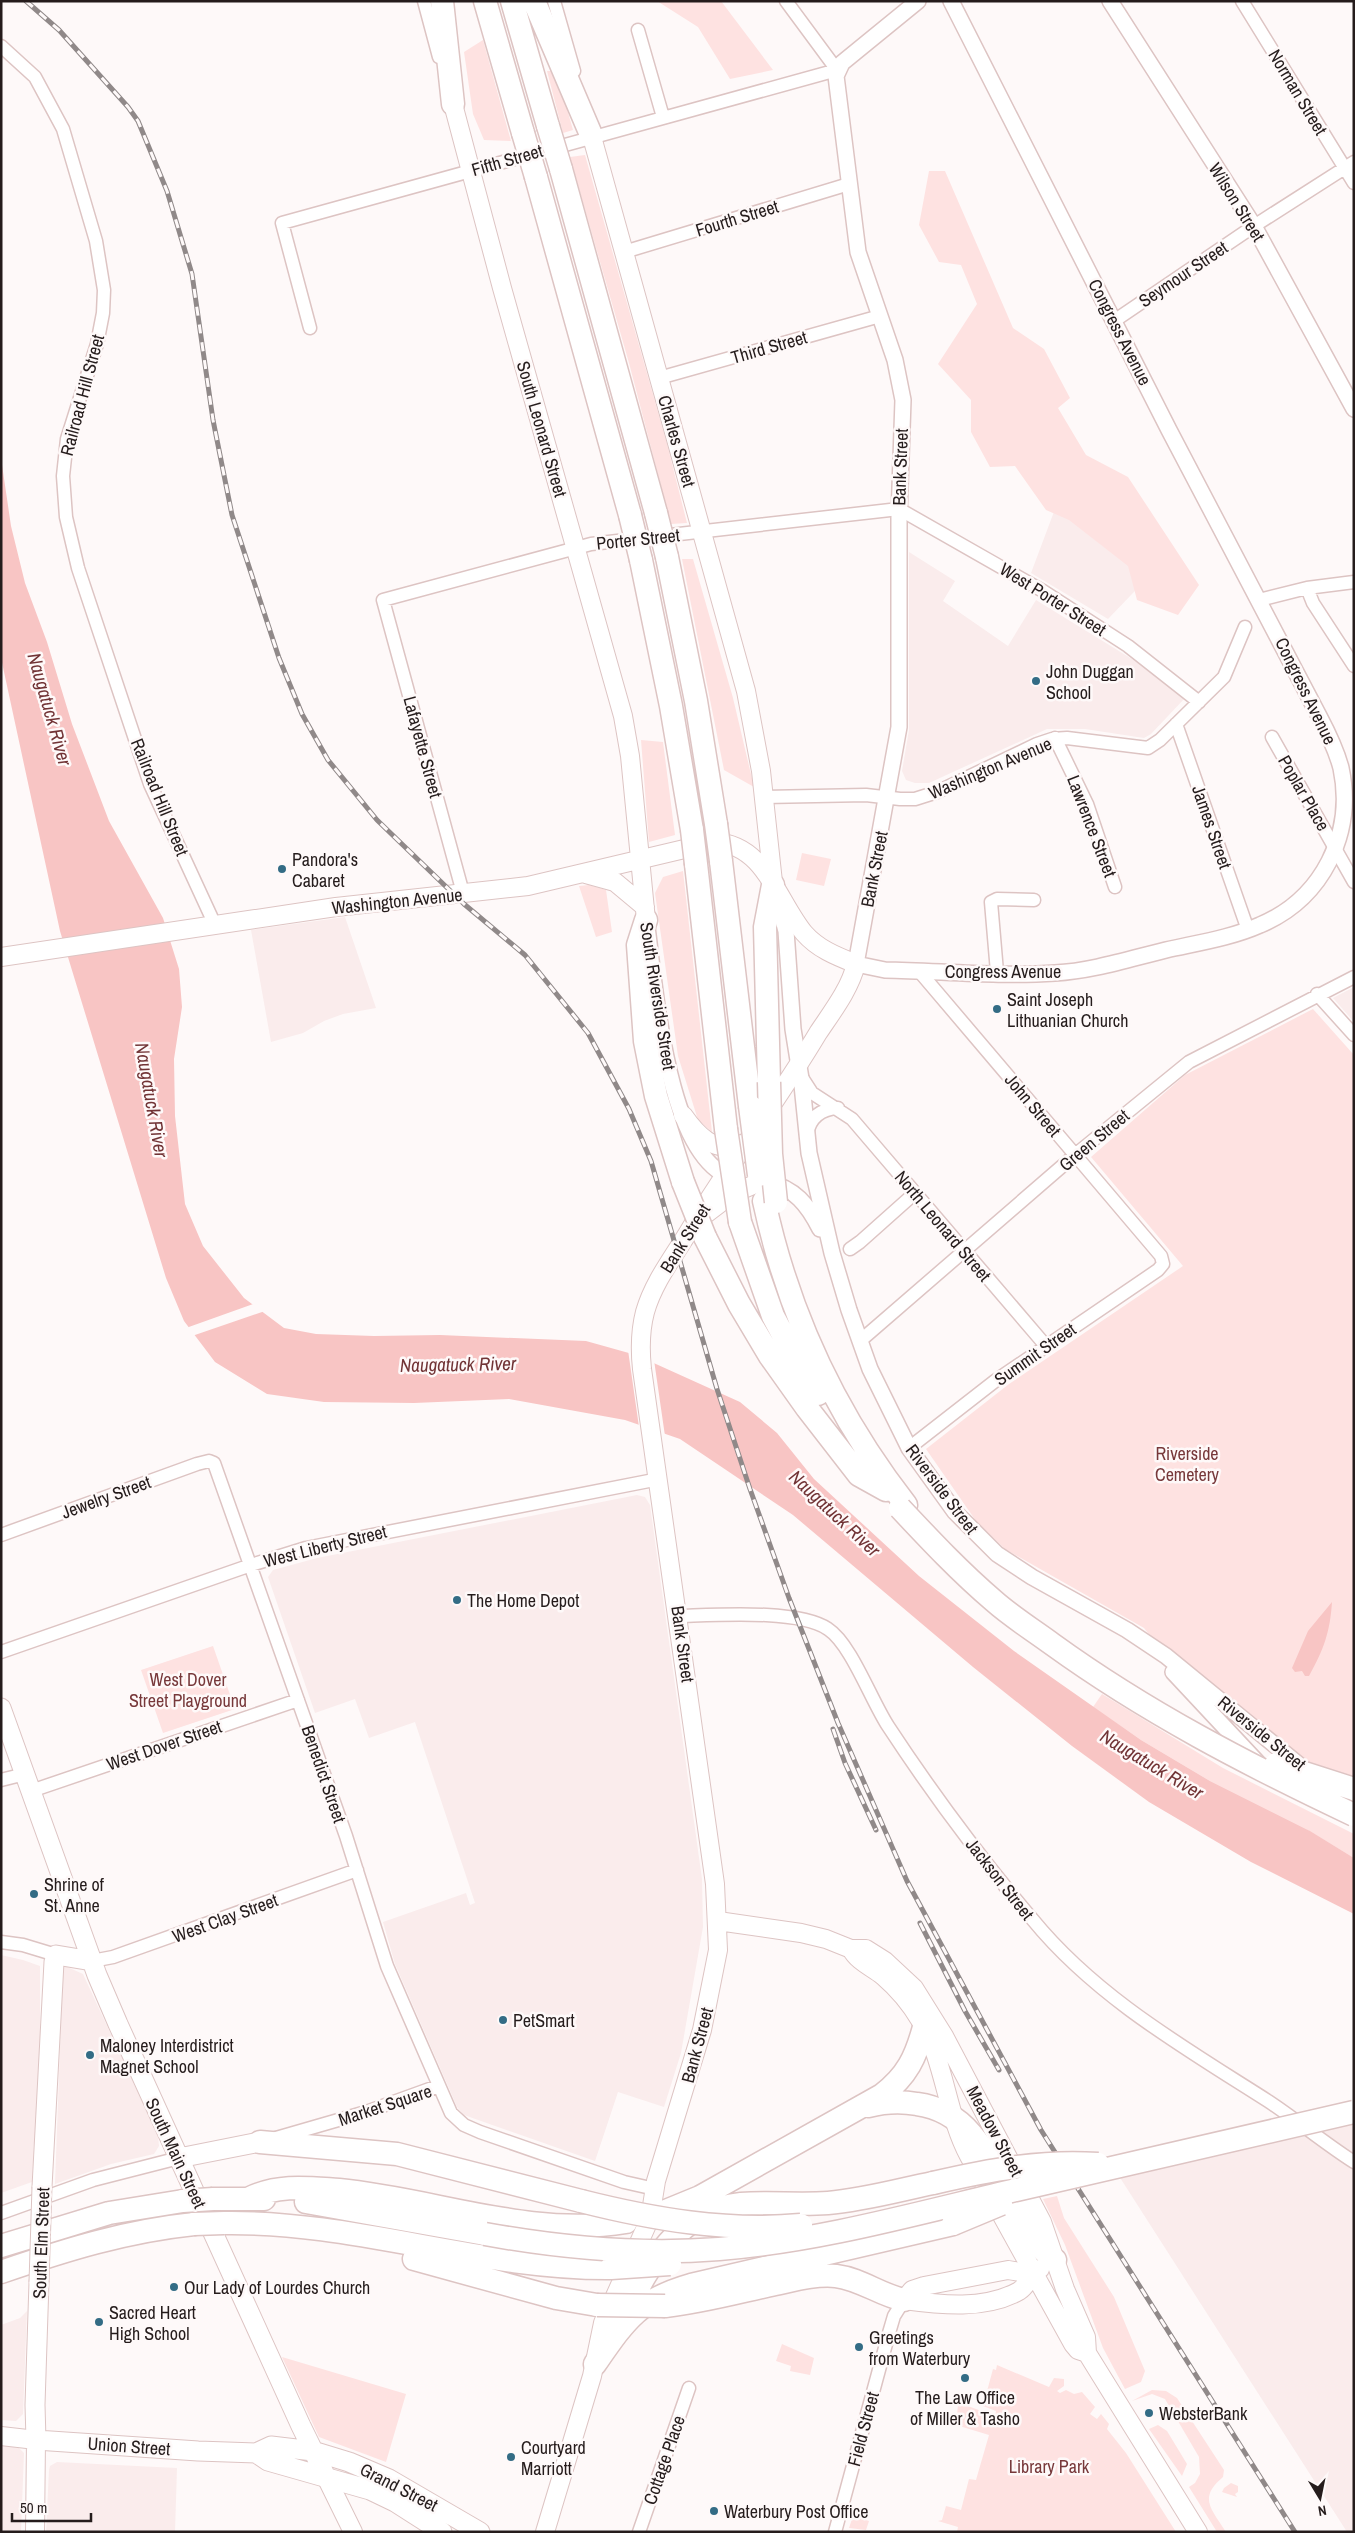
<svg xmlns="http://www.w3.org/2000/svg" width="1355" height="2533" font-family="'Archivo Narrow',sans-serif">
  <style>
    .built { fill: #faecec }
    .green { fill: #fee2e1 }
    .water { fill: #f8c5c4 }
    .pier { fill: #fef9f9 }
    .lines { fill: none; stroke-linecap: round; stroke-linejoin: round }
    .minor-casing { stroke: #ddc4c3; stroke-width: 15 }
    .tertiary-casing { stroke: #ddc4c3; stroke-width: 18 }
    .secondary-casing { stroke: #ddc4c3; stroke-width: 20 }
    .primary-casing { stroke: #ddc4c3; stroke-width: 21 }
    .motorway-casing { stroke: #ddc4c3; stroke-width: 25 }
    .minor { stroke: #fff; stroke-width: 12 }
    .tertiary { stroke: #fff; stroke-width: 15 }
    .secondary { stroke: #fff; stroke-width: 18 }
    .primary { stroke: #fff; stroke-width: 19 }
    .motorway { stroke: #fff; stroke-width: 22 }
    .rail-casing { stroke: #908989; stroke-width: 5 }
    .rail { stroke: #fef9f9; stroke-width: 3; stroke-dasharray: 9; stroke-linecap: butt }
    .primary-bridge-casing { stroke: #ddc4c3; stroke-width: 21; stroke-linecap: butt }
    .motorway-bridge-casing { stroke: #ddc4c3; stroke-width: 25; stroke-linecap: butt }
    .primary-bridge { stroke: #fff; stroke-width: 19 }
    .motorway-bridge { stroke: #fff; stroke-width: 22 }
    .poi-dot { fill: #336c85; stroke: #fef9f9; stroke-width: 2 }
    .labels { text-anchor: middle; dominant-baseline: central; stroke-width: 5; stroke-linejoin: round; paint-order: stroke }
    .street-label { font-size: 18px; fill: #251c1c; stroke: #fef9f9 }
    .poi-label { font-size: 18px; fill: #251c1c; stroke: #fef9f9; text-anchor: start }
    .park-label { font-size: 18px; fill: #77383a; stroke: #fef9f9 }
    .water-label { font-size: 19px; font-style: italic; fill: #713335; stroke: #fef9f9 }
  </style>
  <rect width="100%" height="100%" fill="#fef9f9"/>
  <!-- built -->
  <path class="built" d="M1061,493L1156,569L1108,619L1031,573Z
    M909,552L955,581L943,601L1008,646L1036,600L1140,664L1185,698L1151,734L1144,738L1085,729H1047L929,783H915L906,780L902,771L909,730Z
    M345,917L376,1008L343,1014L324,1021L303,1033L271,1042L251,930Z
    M1354,987V1022L1333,998Z
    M637,1495L645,1497L650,1505L702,1879L703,1927L681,2053L664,2107L618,2092L595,2161L464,2115L457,2107L395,1964L383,1922L466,1893L470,1905L475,1903L415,1722L369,1738L355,1699L315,1713L268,1577L273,1570L317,1558Z
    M1,1955L23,1960L40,1966V2068L38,2141L34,2142L32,2182L1,2193Z
    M63,1965L83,1974L158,2136L159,2146L154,2154L111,2164L55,2184Z
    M1354,2118V2532H1347L1117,2173Z
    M27,2311L23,2414L16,2421L1,2420V2325L20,2318Z
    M1,2444L19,2448L24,2453L21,2532H1Z
    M57,2462L177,2468L175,2532H46L49,2470L50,2466Z"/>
  <!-- green -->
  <path class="green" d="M657,1H721L773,70L730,79L698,27Z
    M483,40L511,141L484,140L473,114L464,52Z
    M547,71H556L573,130L563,133Z
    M585,155L667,444L687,523L671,524L629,363L570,157Z
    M929,171H945L1013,328L1044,349L1070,398L1058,408L1086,455L1128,477L1199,585L1178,615L1137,600L1128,566L1069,520L1046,510L1015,466L990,467L971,432V400L938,364L977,304L961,265L939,262L919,225Z
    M682,559H693L733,698L754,787L724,770Z
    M641,740L663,742L675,835L649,842Z
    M802,853L831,859L824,886L796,880Z
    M683,871L712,1132L698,1120L678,1056L655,893L663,877Z
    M589,885L606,890L612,932L596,937L579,886Z
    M1313,1009L1354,1055V1786L1294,1766L1166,1656L1144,1628L1005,1549L976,1521L926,1449L1009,1384L1183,1266L1091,1157L1185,1075Z
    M213,1646L235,1709L163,1733L141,1670Z
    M1102,1694L1223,1768L1354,1834V1858L1306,1829L1210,1781L1141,1740L1093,1707Z
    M1057,2196L1064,2218L1114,2297L1145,2371L1141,2382L1125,2389L1103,2348L1065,2245L1043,2199Z
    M782,2344L814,2358L810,2375L790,2371L791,2366L776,2361Z
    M282,2357L406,2394L386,2462L319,2437Z
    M997,2365L1049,2387L1054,2378L1064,2379V2386L1057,2391L1060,2393L1066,2390L1074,2394L1082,2392L1095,2407L1090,2414L1097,2419L1101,2414L1109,2424L1107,2429L1126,2453L1176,2532H957L958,2527L938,2521L942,2520L946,2506L961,2510L969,2479L976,2480L989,2435L956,2425L958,2405H965L995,2416L996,2411L983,2406L993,2369L996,2370Z
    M1152,2390L1166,2391L1177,2398L1224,2470L1223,2477C1198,2498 1211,2508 1226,2532H1217L1189,2487L1195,2483L1200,2474L1199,2457L1165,2399L1152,2394L1132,2401Z
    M1158,2425L1167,2431L1187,2464L1182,2476L1149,2429Z
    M1231,2483L1238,2486V2492L1235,2494L1237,2497L1222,2492L1224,2488Z
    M853,2516L869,2521L866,2530L849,2528Z"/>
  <!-- water -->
  <path class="water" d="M1,458L11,526L25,583L47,642L72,724L109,821L163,918L179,969L182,1007L174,1059L175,1116L185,1204L203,1246L244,1298L284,1328L316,1334L374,1336L440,1335L586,1341L636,1355L740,1402L777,1433L814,1479L919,1576L1014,1651L1141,1740L1210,1781L1310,1831L1354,1858V1914L1251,1862L1149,1802L1072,1746L973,1667L793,1515L680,1439L625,1420L509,1399L414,1403L324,1402L267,1394L215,1362L184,1321L166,1278L60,931L1,658Z
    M1332,1602C1330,1632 1324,1649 1309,1676H1305L1302,1671L1295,1672L1292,1668L1308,1631Z"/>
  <!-- pier -->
  <path class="pier" d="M256,1303L265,1311L192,1336L186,1328Z
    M628,1350L654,1360L665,1436L639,1427Z"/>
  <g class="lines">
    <!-- minor casing -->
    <g class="minor-casing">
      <path id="minor" d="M424,1L439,57
        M554,1L574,71
        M1242,1L1354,183
        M638,30L663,117
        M1,46L35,77L63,129L96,241L104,290L103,313L97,344L67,439L63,476L66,517L78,568L150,784L215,925
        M624,252L849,184
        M1114,321L1254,226L1354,162
        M310,328L282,223L837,70L786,1
        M659,378L880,316
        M1307,588L1313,603L1354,666
        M1259,600L1307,588L1354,582
        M1176,724L1248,930
        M1272,737L1354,882
        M1055,738L1087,804L1115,887
        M764,797L866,795L900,799H915L937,792L1037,744L1052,739L1067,738L1148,748L1160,740L1224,677L1245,627
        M463,893L383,600L591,544L899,509L1043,591L1128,646L1199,702
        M997,972L991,902L997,899L1034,900
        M1317,994L1354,1035
        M801,1076L812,1093L852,1119L1046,1346
        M807,1134C810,1117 821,1109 838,1108
        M850,1249L860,1242L915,1193
        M860,1341L1075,1155L1189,1062L1354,977
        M909,1448L995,1381L1158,1270L1163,1264L1161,1256L919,971
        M1,1535L197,1464L209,1461L214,1463L346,1836L387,1966L451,2113L464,2125L480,2132L624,2182L655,2189
        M679,1616C715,1615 799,1609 828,1629C851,1644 871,1700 888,1726C932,1793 981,1859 1033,1920C1096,1997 1185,2048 1268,2101C1297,2120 1324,2143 1354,2162
        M1,1652L251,1565L306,1548L659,1479
        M1,1780L25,1774
        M31,1791L298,1700
        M1,1942L23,1945L56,1955
        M92,1961L113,1957L357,1870
        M276,2138L366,2112L438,2086
        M1,2213L93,2180L179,2158
        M639,2532L689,2388
        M835,2532L889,2333L894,2316L904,2300"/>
    </g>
    <!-- tertiary casing -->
    <g class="tertiary-casing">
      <path id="tertiary" d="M918,1L842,63L836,76L858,252L895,360L903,400L899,517V727L856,964L885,970C941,971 999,977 1055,973C1092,971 1129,959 1166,950C1197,943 1231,938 1260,925C1322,899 1355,834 1341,768C1336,749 1328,733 1319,716L1169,430L951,1
        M1110,1L1254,226L1354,409
        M778,901L786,931L793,1029L802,1085L809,1153L832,1253L849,1310L870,1369L909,1448L955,1512L997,1554L1032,1577L1127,1630L1166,1656L1304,1769
        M647,927C655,984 667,1162 734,1178
        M767,1182C795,1188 808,1205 820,1229
        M1173,1672L1258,1763"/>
    </g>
    <!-- secondary casing -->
    <g class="secondary-casing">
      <path id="secondary" d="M453,104L502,288L623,716L630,756L646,920
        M592,137L746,691L761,771L773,882
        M586,874L615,882L645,907
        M1,957L336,907L528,886L714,842C765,844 777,900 804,933C818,949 836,956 856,964C850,989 832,1012 818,1033C777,1102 727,1167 686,1236C671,1260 653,1284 645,1312C640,1331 640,1350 642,1369L715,1884L718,1950L702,2030L656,2181L650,2218L603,2323L592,2376L545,2532
        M683,1115C697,1135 714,1154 741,1144
        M703,1216L732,1194L762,1181
        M718,1921L801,1933L826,1939L851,1949H866L885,1961L914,1988L944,2036L1042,2222L1065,2289L1086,2337L1087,2353
        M851,1949C858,1962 872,1967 883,1976C898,1989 910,2003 920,2020C945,2061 946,2113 969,2156L1073,2344L1078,2350L1087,2353L1198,2532
        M1033,2274L1008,2270L924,2286L912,2290L904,2300C941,2305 985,2310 1019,2291C1028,2285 1030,2275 1040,2269
        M1,2436L36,2440L35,2532
        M326,2477L353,2532"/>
    </g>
    <!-- primary casing -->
    <g class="primary-casing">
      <path id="primary" d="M1,1708L97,1975L118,2024L301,2426L326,2477
        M179,2158L260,2142
        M42,2187L54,1962L56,1955L92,1961
        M39,2282L35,2405L36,2440L198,2451L256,2453L271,2446L313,2451L349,2462L389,2479L480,2532
        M256,2453L268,2461L370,2490L395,2502L442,2532"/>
    </g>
    <!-- motorway casing -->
    <g class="motorway-casing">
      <path id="motorway" d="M442,1L453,104
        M485,1L523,133
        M512,1L548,126
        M534,1L592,137
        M561,169L656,513
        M536,177L630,515
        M667,557L696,701L716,824
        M641,560L671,706L692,830
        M721,861L750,1106
        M696,864L726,1129
        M646,920L638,945L645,1041L656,1096L683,1182
        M769,1082L765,927L773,885
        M764,1201C788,1313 835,1414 906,1505
        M740,1222L773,1316L797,1361L818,1394
        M705,1237L739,1304L770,1356L807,1408L859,1475L886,1490
        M868,2106C884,2102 901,2101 917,2104C999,2115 997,2220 1055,2260
        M260,2142L397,2154L581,2201
        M250,2198C279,2184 308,2188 339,2190C434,2199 530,2238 626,2222
        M213,2199H264
        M306,2202L485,2234
        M661,2213L700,2197L882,2095C907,2076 916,2057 924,2027
        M224,2223C355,2221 480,2269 611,2268
        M1,2246L109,2213L183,2201
        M414,2259L556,2298L597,2305
        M1,2272C65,2250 126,2231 194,2224
        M665,2306C702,2302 738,2292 775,2284C794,2280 815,2274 836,2276C861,2279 880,2295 904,2300
        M623,2317C649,2266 676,2211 741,2204C770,2202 799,2205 828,2203C864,2200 899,2190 933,2183
        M595,2364C625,2321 638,2300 691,2285L953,2224"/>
    </g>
    <!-- minor -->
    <use href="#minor" class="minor"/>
    <!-- tertiary -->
    <use href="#tertiary" class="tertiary"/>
    <!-- secondary -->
    <use href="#secondary" class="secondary"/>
    <!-- primary -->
    <use href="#primary" class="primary"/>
    <!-- motorway -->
    <use href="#motorway" class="motorway"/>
    <!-- rail casing -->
    <g class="rail-casing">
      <path id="rail" d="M26,1L59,30L128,107L138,121L167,191L192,274L213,420L232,515L279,658L302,714L328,760L377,820L464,904L525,955L588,1033L629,1109L651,1161L717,1389L750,1489L789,1598L838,1723L907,1881L1041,2130L1295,2532
        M833,1729L845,1763L876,1830
        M920,1923L965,2011L999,2070"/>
    </g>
    <!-- rail -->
    <use href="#rail" class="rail"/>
    <!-- primary-bridge casing -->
    <g class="primary-bridge-casing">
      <path id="primary-bridge" d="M39,2282L42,2187"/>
    </g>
    <!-- motorway-bridge casing -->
    <g class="motorway-bridge-casing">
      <path id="motorway-bridge" d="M548,126L561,169
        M523,133L536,177
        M656,513L667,557
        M630,515L641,560
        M716,824L721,861
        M692,830L696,864
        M769,1082L771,1154L776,1202
        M750,1106L759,1175
        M726,1129L740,1222
        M683,1182L705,1237
        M900,1508C930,1540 960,1572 994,1601C1012,1617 1033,1630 1052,1644C1146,1712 1248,1765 1354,1815
        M1276,1764L1354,1789
        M933,2183C989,2170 1041,2160 1098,2164
        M183,2201L213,2199
        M581,2201C652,2219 727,2232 801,2225
        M194,2224L224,2223
        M953,2224L1001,2204
        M485,2234C562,2248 641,2255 719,2249C820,2241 918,2213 1016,2190C1128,2164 1241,2138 1354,2112
        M611,2268L670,2264
        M597,2305L665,2306"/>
    </g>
    <!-- primary-bridge -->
    <use href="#primary-bridge" class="primary-bridge"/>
    <!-- motorway-bridge -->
    <use href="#motorway-bridge" class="motorway-bridge"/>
  </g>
  <!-- markers -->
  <g class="poi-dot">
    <circle cx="1036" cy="681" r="5"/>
    <circle cx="282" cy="869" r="5"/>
    <circle cx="997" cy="1009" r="5"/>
    <circle cx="457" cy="1600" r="5"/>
    <circle cx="34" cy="1894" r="5"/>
    <circle cx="503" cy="2020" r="5"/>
    <circle cx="90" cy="2055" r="5"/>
    <circle cx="174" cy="2287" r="5"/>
    <circle cx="99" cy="2322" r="5"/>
    <circle cx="859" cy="2347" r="5"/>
    <circle cx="965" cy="2378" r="5"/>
    <circle cx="1149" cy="2413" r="5"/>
    <circle cx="511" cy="2457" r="5"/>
    <circle cx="714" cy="2511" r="5"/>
  </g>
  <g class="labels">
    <!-- street labels -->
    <g class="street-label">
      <text transform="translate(1298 92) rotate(59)">Norman Street</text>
      <text transform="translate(507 160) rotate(-16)">Fifth Street</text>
      <text transform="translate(1237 202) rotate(58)">Wilson Street</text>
      <text transform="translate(737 218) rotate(-17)">Fourth Street</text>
      <text transform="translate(1183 274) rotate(-34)">Seymour Street</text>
      <text transform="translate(1120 332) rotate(63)">Congress Avenue</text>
      <text transform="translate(769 347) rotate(-16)">Third Street</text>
      <text transform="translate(82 395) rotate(-75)">Railroad Hill Street</text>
      <text transform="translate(542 429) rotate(74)">South Leonard Street</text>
      <text transform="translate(677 441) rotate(74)">Charles Street</text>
      <text transform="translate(900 467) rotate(-88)">Bank Street</text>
      <text transform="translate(638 539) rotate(-6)">Porter Street</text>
      <text transform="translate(1053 599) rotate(32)">West Porter Street</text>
      <text transform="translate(1306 691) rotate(64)">Congress Avenue</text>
      <text transform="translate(423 747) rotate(75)">Lafayette Street</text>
      <text transform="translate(990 768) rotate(-23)">Washington Avenue</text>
      <text transform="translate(1304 793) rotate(60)">Poplar Place</text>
      <text transform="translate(160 797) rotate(68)">Railroad Hill Street</text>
      <text transform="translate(1092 826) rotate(69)">Lawrence Street</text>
      <text transform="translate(1212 827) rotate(71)">James Street</text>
      <text transform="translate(874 869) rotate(-79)">Bank Street</text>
      <text transform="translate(397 901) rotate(-6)">Washington Avenue</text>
      <text x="1003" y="971">Congress Avenue</text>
      <text transform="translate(658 996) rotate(81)">South Riverside Street</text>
      <text transform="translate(1033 1105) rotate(50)">John Street</text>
      <text transform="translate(1094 1140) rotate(-40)">Green Street</text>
      <text transform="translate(943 1226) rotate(50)">North Leonard Street</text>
      <text transform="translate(685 1238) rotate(-58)">Bank Street</text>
      <text transform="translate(1035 1354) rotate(-35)">Summit Street</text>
      <text transform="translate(942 1489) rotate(53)">Riverside Street</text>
      <text transform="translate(106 1497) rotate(-20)">Jewelry Street</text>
      <text transform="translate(325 1546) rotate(-14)">West Liberty Street</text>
      <text transform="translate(683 1644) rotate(82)">Bank Street</text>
      <text transform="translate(1262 1733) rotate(39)">Riverside Street</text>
      <text transform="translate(164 1745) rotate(-19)">West Dover Street</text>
      <text transform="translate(324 1774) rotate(71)">Benedict Street</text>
      <text transform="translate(1000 1879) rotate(52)">Jackson Street</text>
      <text transform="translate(225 1918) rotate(-20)">West Clay Street</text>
      <text transform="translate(697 2045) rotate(-75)">Bank Street</text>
      <text transform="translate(385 2105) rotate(-18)">Market Square</text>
      <text transform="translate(995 2131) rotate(62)">Meadow Street</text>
      <text transform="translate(176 2153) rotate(65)">South Main Street</text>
      <text transform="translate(41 2243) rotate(-88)">South Elm Street</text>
      <text transform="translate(863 2429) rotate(-75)">Field Street</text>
      <text transform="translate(129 2446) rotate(4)">Union Street</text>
      <text transform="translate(664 2460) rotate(-71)">Cottage Place</text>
      <text transform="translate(399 2487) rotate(27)">Grand Street</text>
    </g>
    <!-- poi labels -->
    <g class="poi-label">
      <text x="1046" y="671">John Duggan<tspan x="1046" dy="21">School</tspan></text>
      <text x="292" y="859">Pandora's<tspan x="292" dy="21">Cabaret</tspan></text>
      <text x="1007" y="999">Saint Joseph<tspan x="1007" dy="21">Lithuanian Church</tspan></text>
      <text x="467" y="1600">The Home Depot</text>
      <text x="44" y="1884">Shrine of<tspan x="44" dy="21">St. Anne</tspan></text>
      <text x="513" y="2020">PetSmart</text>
      <text x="100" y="2045">Maloney Interdistrict<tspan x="100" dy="21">Magnet School</tspan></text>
      <text x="184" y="2287">Our Lady of Lourdes Church</text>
      <text x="109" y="2312">Sacred Heart<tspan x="109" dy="21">High School</tspan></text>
      <text x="869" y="2337">Greetings<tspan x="869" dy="21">from Waterbury</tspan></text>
      <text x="965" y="2397" text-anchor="middle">The Law Office<tspan x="965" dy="21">of Miller &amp; Tasho</tspan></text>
      <text x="1159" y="2413">WebsterBank</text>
      <text x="521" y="2447">Courtyard<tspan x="521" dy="21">Marriott</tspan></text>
      <text x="724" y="2511">Waterbury Post Office</text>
    </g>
    <!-- park labels -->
    <g class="park-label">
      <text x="1187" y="1453">Riverside<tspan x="1187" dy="21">Cemetery</tspan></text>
      <text x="188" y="1679">West Dover<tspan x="188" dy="21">Street Playground</tspan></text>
      <text x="1049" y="2466">Library Park</text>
    </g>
    <!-- water labels -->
    <g class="water-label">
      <text transform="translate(50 709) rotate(74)">Naugatuck River</text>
      <text transform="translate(152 1100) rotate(80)">Naugatuck River</text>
      <text transform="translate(458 1364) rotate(-1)">Naugatuck River</text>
      <text transform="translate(835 1513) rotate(43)">Naugatuck River</text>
      <text transform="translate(1152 1764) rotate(31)">Naugatuck River</text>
    </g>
  </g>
  <!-- border -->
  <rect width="1355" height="2533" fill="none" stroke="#251c1c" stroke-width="5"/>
  <!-- north arrow -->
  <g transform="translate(1320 2498) rotate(170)" stroke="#fef9f9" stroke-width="4" paint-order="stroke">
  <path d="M0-4L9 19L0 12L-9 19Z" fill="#251c1c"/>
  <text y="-8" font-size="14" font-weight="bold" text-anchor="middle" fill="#251c1c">N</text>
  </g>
  <!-- scale -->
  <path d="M12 2513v8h79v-8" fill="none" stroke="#251c1c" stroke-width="2.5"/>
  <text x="20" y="2513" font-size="15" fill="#251c1c" stroke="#fef9f9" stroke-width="4" paint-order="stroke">50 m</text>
</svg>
